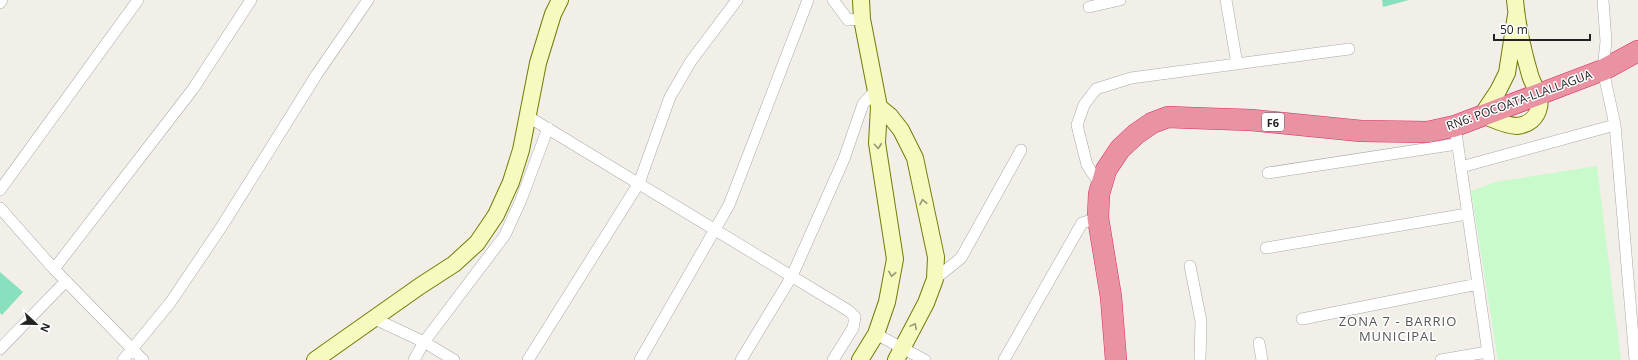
<svg xmlns="http://www.w3.org/2000/svg" width="1638" height="360" font-family="'Open Sans',sans-serif">
  <style>
    .park { fill: #c8facc }
    .pitch { fill: #88e0be }
    .lines { fill: none; stroke-linecap: round; stroke-linejoin: round }
    .street-casing { stroke: #a9a9a9; stroke-width: 12 }
    .secondary-casing { stroke: #707d05; stroke-width: 18 }
    .highway-casing { stroke: #dc2a67; stroke-width: 22 }
    .street { stroke: #fff; stroke-width: 11 }
    .secondary { stroke: #f7fabf; stroke-width: 16 }
    .highway { stroke: #e892a2; stroke-width: 21 }
    .oneway { stroke: #979978 }
    .labels { text-anchor: middle; dominant-baseline: central; stroke-width: 3; stroke-linejoin: round; paint-order: stroke }
    .shield { fill: #fff; stroke: #646464; stroke-width: 1 }
    .shield-label { font-size: 11px; font-weight: bold; fill: #222 }
    .street-label { font-size: 12px; fill: #222; stroke: #fff }
    .neighbourhood-label { font-size: 13px; letter-spacing: 1px; fill: #555; stroke: #fff }
  </style>
  <rect width="100%" height="100%" fill="#f2efe9"/>
  <!-- park -->
  <path class="park" d="M1597,166L1621,360H1498L1471,191L1496,182Z"/>
  <!-- pitch -->
  <path class="pitch" d="M1382,0H1409L1383,7Z
    M0,272L23,292L2,315L0,313Z"/>
  <g class="lines">
    <!-- street casing -->
    <g class="street-casing">
      <path id="street" d="M833,0L848,20L862,19
        M1226,0L1237,64
        M1603,0L1606,41L1603,70L1615,125L1635,360
        M0,3L2,0
        M1089,7L1120,0
        M527,116L849,311L855,317L853,328L833,360
        M1455,126L1489,360
        M1461,167L1615,125
        M1268,173L1457,144
        M1101,186L1087,165L1077,125L1084,105L1096,89L1131,78L1349,49
        M0,190L138,0
        M0,208L54,269L143,360
        M1266,248L1467,214
        M1190,266L1201,321L1200,360
        M54,269L193,89L251,0
        M935,279L961,258L1021,150
        M375,319L424,342L454,360
        M1302,319L1478,284
        M876,334L925,360
        M1259,343L1262,360
        M0,349L66,281
        M123,360L170,303L222,226L317,74L368,0
        M414,360L424,342L505,235L521,200L548,128
        M528,360L639,183L670,97L691,61L737,0
        M640,360L729,205L808,0
        M741,360L792,276L844,159L863,104L876,90
        M1004,360L1082,223L1098,218
        M1441,360L1487,352"/>
    </g>
    <!-- secondary casing -->
    <g class="secondary-casing">
      <path id="secondary" d="M1515,0C1517,25 1523,51 1530,75C1533,86 1542,95 1539,107C1537,118 1528,125 1517,126C1506,126 1493,119 1482,115L1498,91L1507,73L1516,15
        M879,107L890,116L901,130L915,158L936,257L935,279L926,303L896,360
        M315,360L420,286L454,264L477,243L496,215L511,182L521,150L538,63L553,14L560,0
        M860,360L876,334L887,302L895,259L877,143L879,107L862,19L861,0"/>
    </g>
    <!-- highway casing -->
    <g class="highway-casing">
      <path id="highway" d="M1116,360L1111,297L1098,218L1099,194L1106,170L1120,149L1136,134L1152,123L1168,117L1193,118L1251,120L1361,131L1428,132L1455,126L1603,70L1638,51"/>
    </g>
    <!-- street -->
    <use href="#street" class="street"/>
    <!-- secondary -->
    <use href="#secondary" class="secondary"/>
    <!-- highway -->
    <use href="#highway" class="highway"/>
  </g>
  <!-- one-way arrows -->
  <defs><path id="oneway-chevron" d="M-2-3.5L2.5 0L-2 3.5" fill="none" stroke-width="1.6" stroke-linecap="round" stroke-linejoin="round"/></defs>
  <g class="oneway">
    <use href="#oneway-chevron" transform="translate(878 146) rotate(85)"/>
    <use href="#oneway-chevron" transform="translate(923 202) rotate(-101)"/>
    <use href="#oneway-chevron" transform="translate(892 274) rotate(100)"/>
    <use href="#oneway-chevron" transform="translate(914 326) rotate(-62)"/>
  </g>
  <g class="labels">
    <!-- shield labels -->
    <rect class="shield" x="1262" y="113" width="22" height="18" rx="3"/>
    <g class="shield-label">
      <text x="1273" y="122">F6</text>
    </g>
    <!-- street labels -->
    <g class="street-label">
      <text transform="translate(1519 100) rotate(-20)">RN6: POCOATA-LLALLAGUA</text>
    </g>
    <!-- neighbourhood labels -->
    <g class="neighbourhood-label">
      <text x="1398" y="321">ZONA 7 - BARRIO<tspan x="1398" dy="15">MUNICIPAL</tspan></text>
    </g>
  </g>
  <!-- north arrow -->
  <g transform="translate(36 324) rotate(112)" stroke="#ffffff" stroke-width="3" paint-order="stroke">
  <path d="M0-3L7 15L0 10L-7 15Z" fill="#222222"/>
  <text y="-6" font-size="11" font-weight="bold" text-anchor="middle" fill="#222222">N</text>
  </g>
  <!-- scale -->
  <path d="M1494 34v6h96v-6" fill="none" stroke="#222222" stroke-width="2"/>
  <text x="1500" y="34" font-size="12" fill="#222222" stroke="#ffffff" stroke-width="3" paint-order="stroke">50 m</text>
</svg>
